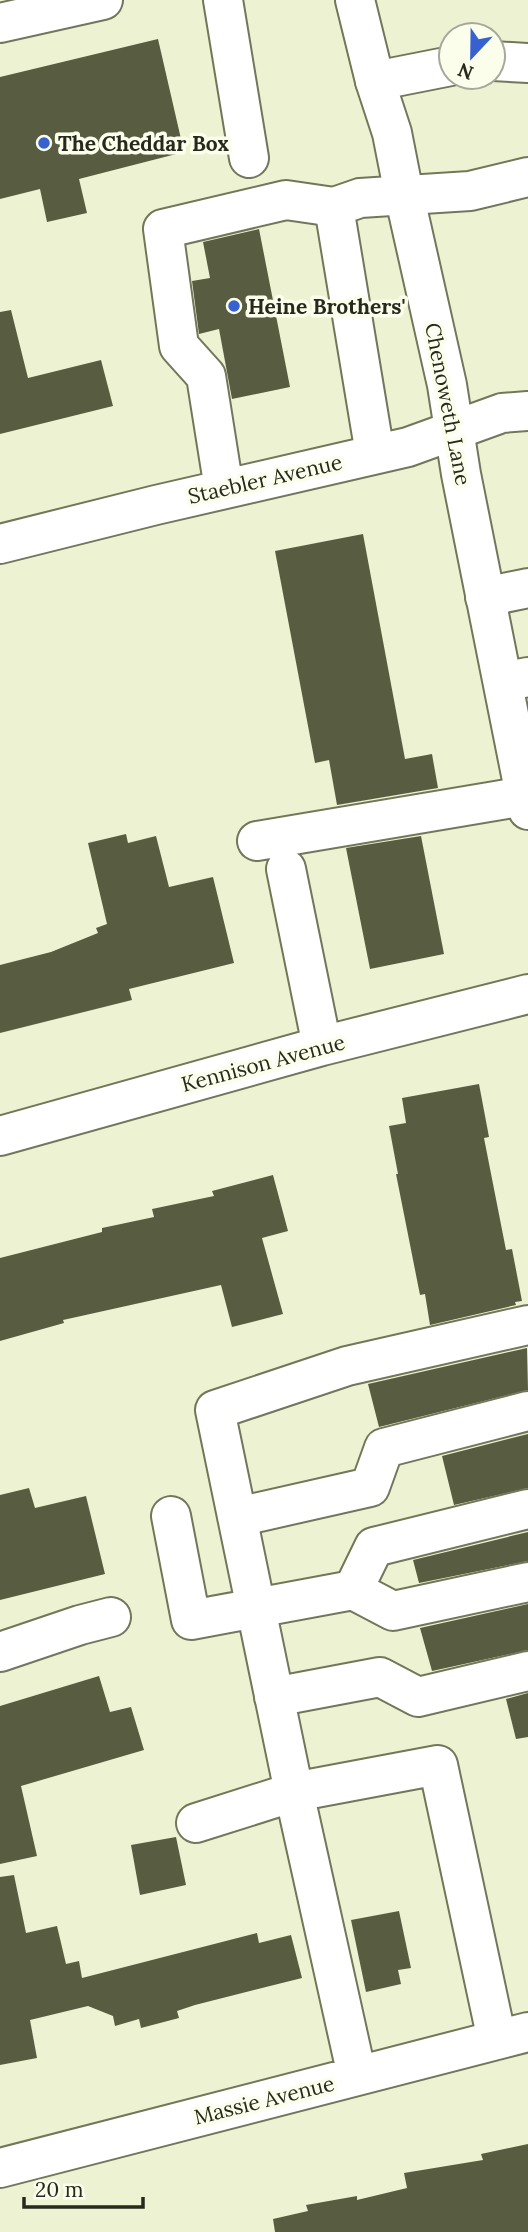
<svg xmlns="http://www.w3.org/2000/svg" width="528" height="2232" font-family="Lora,serif">
  <style>
    .building { fill: #585d41 }
    .lines { fill: none; stroke-linecap: round; stroke-linejoin: round }
    .minor-casing { stroke: #72765a; stroke-width: 42 }
    .major-casing { stroke: #72765a; stroke-width: 42 }
    .minor { stroke: #fff; stroke-width: 38 }
    .major { stroke: #fff; stroke-width: 38 }
    .poi-dot { fill: #3761d1; stroke: #fbfeeb; stroke-width: 2.5 }
    .labels { text-anchor: middle; dominant-baseline: central; stroke-width: 7; stroke-linejoin: round; paint-order: stroke }
    .poi-label { font-size: 21px; font-weight: bold; fill: #27291d; stroke: #fbfeeb; text-anchor: start }
    .street-label { font-size: 21px; fill: #27291d; stroke: #fbfeeb }
  </style>
  <rect width="100%" height="100%" fill="#edf3d2"/>
  <!-- building -->
  <path class="building" d="M158,39L184,152L79,179L87,213L47,222L40,189L0,199V77Z
    M259,229L290,387L232,399L219,329L199,334L192,281L210,278L203,242Z
    M11,310L28,378L101,360L113,406L0,434V312Z
    M363,534L405,759L432,754L438,788L337,805L329,760L315,763L275,551Z
    M126,834L128,843L156,836L169,887L213,877L234,963L129,989L132,1000L0,1033V965L51,952L98,933L96,928L107,924L88,843Z
    M421,836L444,954L370,969L346,848Z
    M479,1084L489,1137L484,1138L506,1250L512,1249L522,1301L515,1302L516,1305L430,1325L425,1294L420,1295L396,1174H398L389,1126L406,1123L402,1098Z
    M273,1175L288,1231L262,1238L283,1314L232,1327L221,1285L63,1320L64,1323L0,1341V1258L102,1232V1228L154,1217L152,1209L214,1196L212,1191Z
    M527,1348L528,1390L379,1427L368,1384Z
    M528,1434V1488L454,1505L442,1456Z
    M29,1488L35,1508L86,1496L105,1574L0,1600V1495Z
    M528,1532V1561L419,1583L413,1560Z
    M528,1604V1650L432,1671L420,1628Z
    M99,1676L110,1712L131,1707L144,1750L21,1786L37,1856L0,1864V1706Z
    M528,1693V1737L516,1739L506,1699Z
    M176,1837L186,1885L140,1895L131,1845Z
    M14,1875L26,1933L57,1926L66,1964L79,1961L82,1978L257,1933L259,1943L291,1935L302,1978L195,2005L177,2011L179,2018L141,2028L139,2019L115,2026L113,2016L88,2006L30,2020L37,2058L0,2065V1877Z
    M399,1911L411,1968L398,1970L401,1984L366,1992L351,1920Z
    M528,2144V2232H275L273,2219L308,2211L306,2205L357,2196V2200L407,2188L404,2173L483,2160L481,2154Z"/>
  <g class="lines">
    <!-- minor casing -->
    <g class="minor-casing">
      <path id="minor" d="M223,0L249,158
        M0,23L103,0
        M493,61L528,63
        M375,81L451,66
        M375,454L334,207L360,198L470,191L528,177
        M224,489L206,376L179,346L163,229L286,200L334,207
        M0,544L156,505L408,447L502,413L528,411
        M485,597L528,588
        M503,682L528,677
        M257,841L525,796
        M286,869L322,1046
        M0,1136L322,1046L528,994
        M528,1509L374,1547L353,1590L393,1611L528,1582
        M171,1516L191,1620L353,1590
        M237,1517L370,1487L384,1448L528,1411
        M0,1652L80,1625L111,1617
        M274,1697L380,1677L418,1697L528,1671
        M196,1823L294,1792L357,2076
        M497,2040L438,1765L294,1792L215,1410L347,1366L528,1325
        M0,2168L528,2032"/>
    </g>
    <!-- major casing -->
    <g class="major-casing">
      <path id="major" d="M355,0L375,81L392,133L404,194L447,385L461,474L528,810"/>
    </g>
    <!-- minor -->
    <use href="#minor" class="minor"/>
    <!-- major -->
    <use href="#major" class="major"/>
  </g>
  <!-- markers -->
  <g class="poi-dot">
    <circle cx="44" cy="143" r="7"/>
    <circle cx="234" cy="306" r="7"/>
  </g>
  <g class="labels">
    <!-- poi labels -->
    <g class="poi-label">
      <text x="58" y="143">The Cheddar Box</text>
      <text x="248" y="306">Heine Brothers'</text>
    </g>
    <!-- street labels -->
    <g class="street-label">
      <text transform="translate(448 404) rotate(79)">Chenoweth Lane</text>
      <text transform="translate(265 479) rotate(-13)">Staebler Avenue</text>
      <text transform="translate(263 1063) rotate(-15)">Kennison Avenue</text>
      <text transform="translate(264 2100) rotate(-14)">Massie Avenue</text>
    </g>
  </g>
  <!-- north arrow -->
  <g transform="translate(472 56) rotate(202)"><circle r="33" fill="#fbfeeb" stroke="#a6a999" stroke-width="2"/>
  <path d="M0-5L12 26L0 18L-12 26Z" fill="#3761d1"/>
  <text y="-10" font-size="19" font-weight="bold" text-anchor="middle" fill="#27291d">N</text>
  </g>
  <!-- scale -->
  <path d="M24 2197v10h119v-10" fill="none" stroke="#27291d" stroke-width="3.5"/>
  <text x="35" y="2197" font-size="21" fill="#27291d" stroke="#fbfeeb" stroke-width="5" paint-order="stroke">20 m</text>
</svg>
